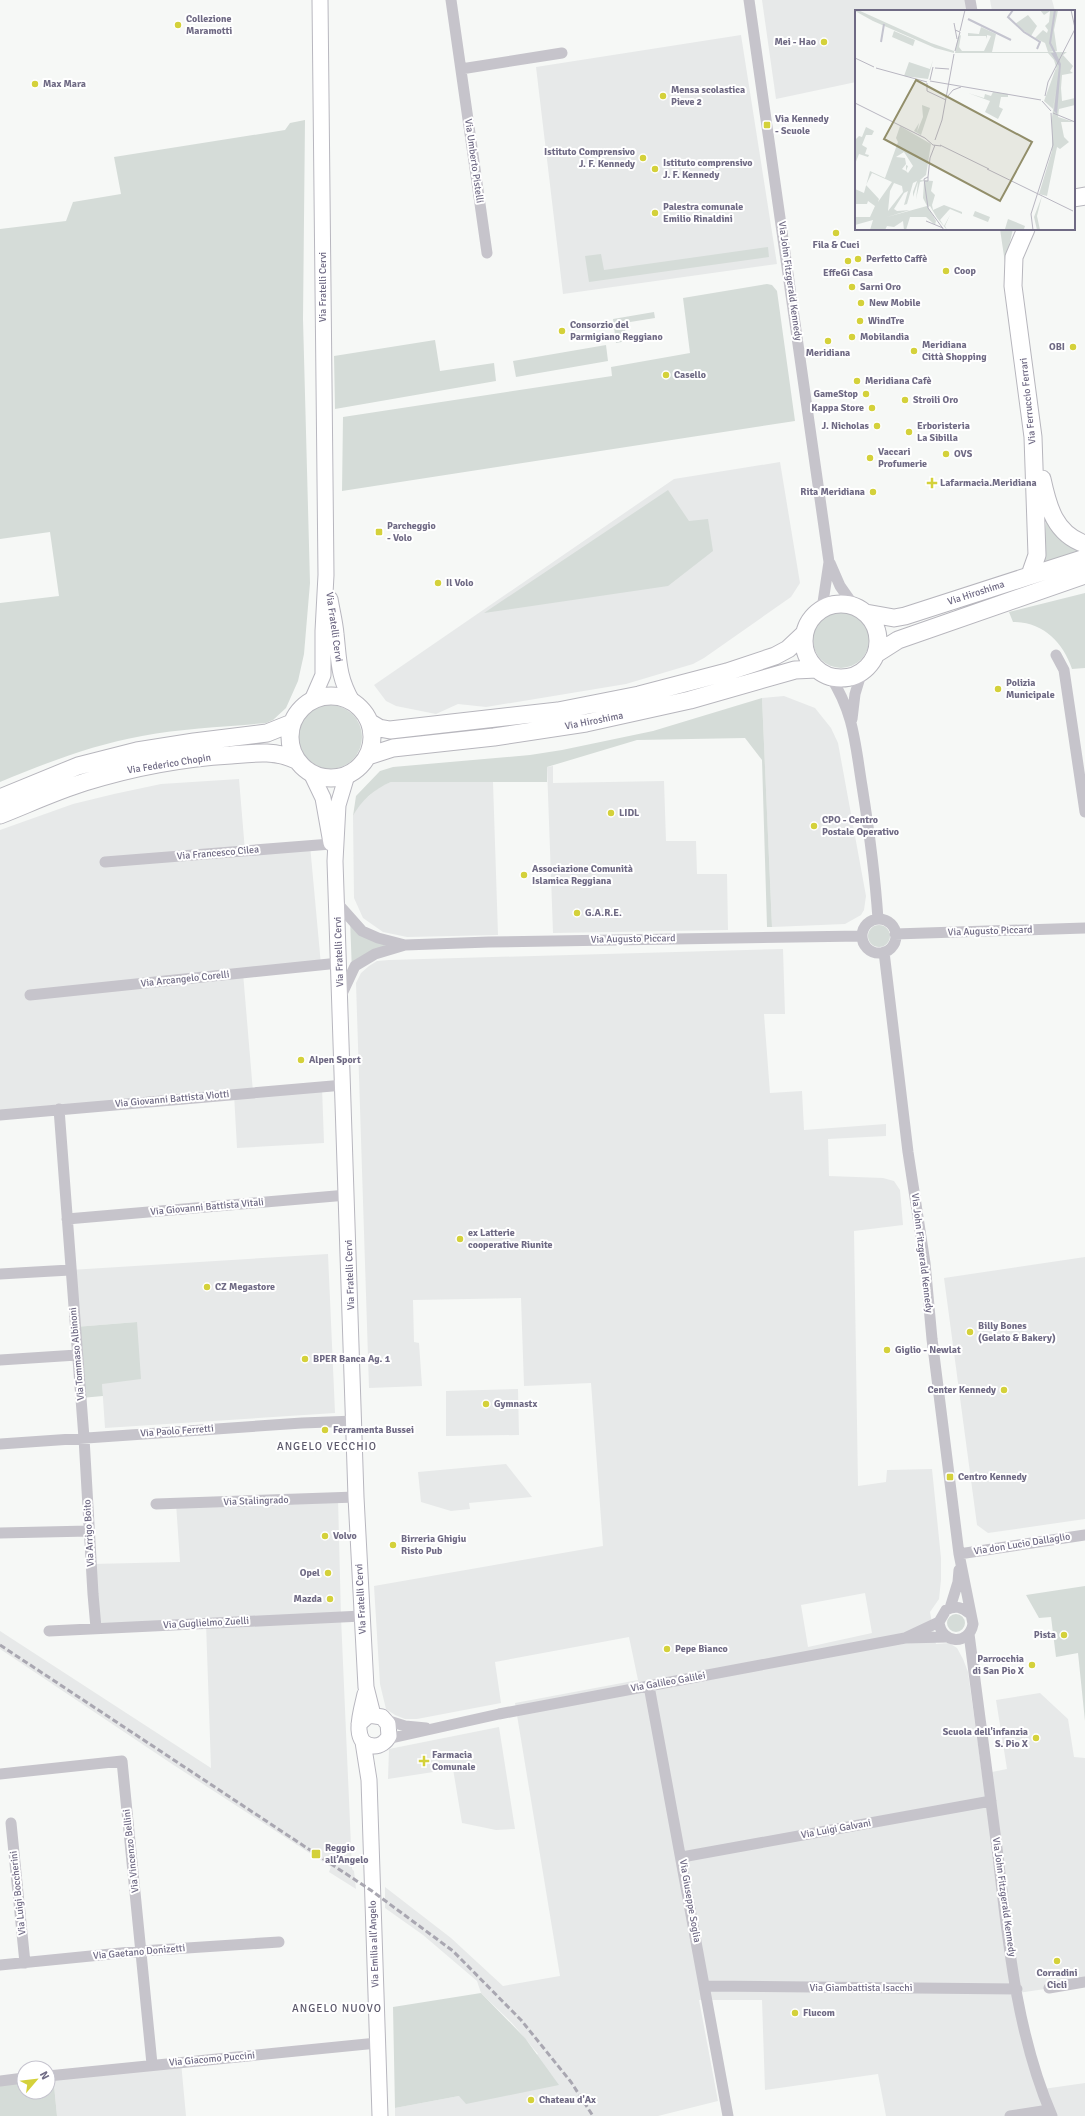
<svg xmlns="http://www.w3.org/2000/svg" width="1085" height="2116" font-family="Signika,sans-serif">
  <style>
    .built { fill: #e7e9e9; fill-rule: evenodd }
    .green { fill: #d5dcd8 }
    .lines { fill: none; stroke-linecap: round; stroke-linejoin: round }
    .secondary-casing { stroke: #b8b7bf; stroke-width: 17 }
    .primary-casing { stroke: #b7b6bd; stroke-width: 19 }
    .street { stroke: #c6c4cb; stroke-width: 11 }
    .secondary { stroke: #fff; stroke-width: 15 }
    .primary { stroke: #fff; stroke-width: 17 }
    .rail { stroke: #a9a7b1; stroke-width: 3; stroke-dasharray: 6 3; stroke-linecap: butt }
    .poi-dot { fill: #d4d13a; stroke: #fff; stroke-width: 1.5 }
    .labels { text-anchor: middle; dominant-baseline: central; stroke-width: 4; stroke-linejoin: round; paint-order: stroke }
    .poi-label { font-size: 10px; font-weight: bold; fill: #6f6a84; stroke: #fff; text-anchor: start }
    .street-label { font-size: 10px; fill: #6f6a84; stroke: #fff }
    .neighbourhood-label { font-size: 11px; letter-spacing: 1px; fill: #5a5769; stroke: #fff }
    .inset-river { fill: none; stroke: #c4c4cf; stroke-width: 2 }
    .inset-road { fill: none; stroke: #b8b6c1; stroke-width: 1 }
    .view { fill: #928e6a; fill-opacity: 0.15; stroke: #928e6a; stroke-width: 2 }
    .inset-edge { fill: none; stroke: #6f6a84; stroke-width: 2 }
  </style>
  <rect width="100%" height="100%" fill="#f6f8f6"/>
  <!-- built -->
  <path class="built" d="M762,0H966L969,11H856V82L776,99Z
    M990,0H1052L1055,11H992Z
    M741,35L777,264L563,294L536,67Z
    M780,462L800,583L791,597L704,658L693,664L626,684L486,707L458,704L436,714L396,706L386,701L374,685L674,479Z
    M784,696L815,708L831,728L838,743L866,896L864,910L861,915L845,924L772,927L762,698Z
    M553,766V783L664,781L666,841H696L697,874H727L728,930L553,933L547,767Z
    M239,779L245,851L310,845L321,965L243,973L253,1092L322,1087L324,1143L237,1148L234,1094L0,1115V830L73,804L114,794L161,784Z
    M391,782H493L498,935L407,937L383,932L363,918L354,898L353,816L359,804L381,786Z
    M783,949L785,1014H764L770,1093L802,1091L804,1130L886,1124V1136L828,1139L829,1176L883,1178L894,1181L900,1190L903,1225L854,1231L858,1486L886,1482L887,1470L932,1469L941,1558V1580L939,1599L930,1612L936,1644L949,1643L957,1648L963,1659L968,1672L982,1774L1007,1769L996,1700L1040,1693L1068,1719L1074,1757L1085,1758V1983L1018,1993L1043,2089L1085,2083V2116H886L878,2074L765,2090L762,2000H699L718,2101L658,2116H395V2108L459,2096L538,2054L512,2023L481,1993L477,1981L423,1935L385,1908V1887L451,1938L503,1986L560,1976L515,1703L638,1680L629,1637L495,1662L501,1703L417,1719H405L395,1715L386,1709L380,1684L374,1586L603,1546L591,1383L524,1386L521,1298L413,1300L414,1342L419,1343L422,1386L369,1388L356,983L361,973L369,966L377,961L389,960ZM865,1593L872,1633L808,1647L801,1605Z
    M328,1254L335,1413L105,1428L102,1384L137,1322L75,1327L70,1270Z
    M1085,1257V1519L988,1533L977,1525L944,1278Z
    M518,1389L519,1435L446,1436V1391Z
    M506,1464L532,1497L469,1503L470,1509L451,1511L421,1502L418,1472Z
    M338,1498L341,1617L352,1869L354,1871L356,1889L329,1872L331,1867L172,1764L0,1649V1631L211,1768L206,1623L96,1628L91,1564L180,1562L176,1503Z
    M499,1727L515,1829L496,1830L462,1823L453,1769L388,1779L389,1749Z
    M181,2062L186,2116H57L53,2075Z"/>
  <!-- green -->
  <path class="green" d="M305,120L303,319L310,583L304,654L298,681L286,708L273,720L266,723C225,727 183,728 142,736C92,745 46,763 0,782V603L59,596L50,532L0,539V229L66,221L73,202L121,194L114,157L285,130L290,123Z
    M1000,229H1013L1005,263Z
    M768,247L769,257L589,282L585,256L601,254L604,270Z
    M767,284L772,285L777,291L795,421L342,491L343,417L612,376L611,367L690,353L683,298Z
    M654,312L655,318L624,323L627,341L616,343L613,319Z
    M435,340L440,371L494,363L496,381L335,409L334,356Z
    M606,345L608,361L516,377L513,361Z
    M668,490L689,521L708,519L713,551L668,586L484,613Z
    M1046,521L1063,542L1085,553L1037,570L1041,561L1045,545Z
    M1085,593V668L1072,669C1063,642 1043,622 1013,622L1009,612Z
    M813 640a28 28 0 1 1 56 0a28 28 0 1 1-56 0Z
    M762,698L772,927H767L762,760L745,738L637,740L547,767V782H391C374,789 361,801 353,816L356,796L380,771L393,767L530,755L562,750L653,731Z
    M298 737a32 32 0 1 1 64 0a32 32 0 1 1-64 0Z
    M350,918L362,931L405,945L375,954L352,973Z
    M868 936a11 11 0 1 1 22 0a11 11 0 1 1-22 0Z
    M137,1322L141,1379L102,1384L103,1396L81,1398L75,1327Z
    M1085,1586V1721L1078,1653L1056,1657L1051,1617L1039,1618L1026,1595Z
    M947 1623a9 9 0 1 1 18 0a9 9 0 1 1-18 0Z
    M481,1993L525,2038L559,2085L466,2104L459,2096L395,2108L393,2007Z
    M53,2075L57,2116H0V2081L24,2078V2092H48V2076Z"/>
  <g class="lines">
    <!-- secondary casing -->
    <g class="secondary-casing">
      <path id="secondary" d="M330,599C332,611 335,622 336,634C339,660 338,677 352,701
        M313,698L323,675V631L326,575L320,0
        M312,775L323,798L331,843
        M347,775L338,805L335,861L356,1497L366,1687L373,1715
        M359,1724L369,1715L382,1717L388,1724L389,1736C386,1742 380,1746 374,1746C349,1745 362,1709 365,1694
        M363,1742L369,1780L380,2116"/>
    </g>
    <!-- primary casing -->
    <g class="primary-casing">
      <path id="primary" d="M1074,198L1085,196
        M1026,229L1014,257L1013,286L1033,437L1037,555L1030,575
        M1042,479C1048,507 1055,534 1085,544
        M804 641a37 37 0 1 1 74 0a37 37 0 1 1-74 0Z
        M866,613L894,618L905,616L1085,558
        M876,654L898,640L1085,575
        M290 737a41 41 0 1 1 82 0a41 41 0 1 1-82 0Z
        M369,722L379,728L390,730L558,711L639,695L727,672L775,656L788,649L805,633
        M368,756L393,748L494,737L586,723L690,700L795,670L817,669
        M0,798L78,766L137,751L194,742L267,733L292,723
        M0,815C28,804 56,791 85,782C133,767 181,758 231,755C254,753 275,750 296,760"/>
    </g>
    <!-- street -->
    <path class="street" d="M451,0L487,253
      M749,0L829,562L822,609
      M970,0L972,11
      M461,69L562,53
      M830,563L840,586L854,606
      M1056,655L1064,670L1085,812
      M830,676C854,713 855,743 862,786C869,830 875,874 878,919
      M852,719L855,694L862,671
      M105,862L331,844
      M338,904L362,931L378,938L405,945
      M862 936a17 17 0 1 1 34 0a17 17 0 1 1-34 0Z
      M895,934L1085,928
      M884,952L908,1152L925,1263L932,1339L959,1554L973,1624C969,1646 941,1644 939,1622L946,1610C955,1605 962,1607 969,1613
      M30,995L339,963
      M341,996L355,966L375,954L405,945L489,942L862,936
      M59,1109L84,1438L93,1594L96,1628
      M0,1115L344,1085
      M67,1219L347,1195
      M0,1274L70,1270
      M0,1360L77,1355
      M0,1444L302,1423L355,1421
      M156,1504L356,1497
      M0,1533L89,1531
      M959,1554L1085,1535
      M950,1608L958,1582L959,1570
      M939,1622L905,1638L946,1637
      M49,1631L362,1616
      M969,1634C979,1708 989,1782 998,1856C1008,1943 1017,2035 1052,2116
      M649,1686L728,2116
      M386,1720L405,1726L426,1728
      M387,1739L499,1714L905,1638
      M0,1774L122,1761L152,2064
      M11,1823L25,1963
      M682,1857L991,1801
      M0,1965L141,1951L279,1942
      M705,1986L1017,1989
      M1049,1988L1085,1982
      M48,2076L377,2043
      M0,2081L24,2078
      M1010,2116L1049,2110"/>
    <!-- secondary -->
    <use href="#secondary" class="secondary"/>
    <!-- primary -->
    <use href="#primary" class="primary"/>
    <!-- rail -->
    <path class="rail" d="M0,1645L372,1891L453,1951L521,2020L571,2082L593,2116"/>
  </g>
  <!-- markers -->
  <g class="poi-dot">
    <circle cx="178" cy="25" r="4"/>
    <circle cx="824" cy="42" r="4"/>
    <circle cx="35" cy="84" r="4"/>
    <circle cx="663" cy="96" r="4"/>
    <rect x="763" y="121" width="8" height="8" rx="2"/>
    <circle cx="643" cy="158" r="4"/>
    <circle cx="655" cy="169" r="4"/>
    <circle cx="655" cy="213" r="4"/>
    <circle cx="836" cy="233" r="4"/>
    <circle cx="858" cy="259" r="4"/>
    <circle cx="848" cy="261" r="4"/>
    <circle cx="946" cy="271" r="4"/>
    <circle cx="852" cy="287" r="4"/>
    <circle cx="861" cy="303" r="4"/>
    <circle cx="860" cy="321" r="4"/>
    <circle cx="562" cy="331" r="4"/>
    <circle cx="852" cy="337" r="4"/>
    <circle cx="828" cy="341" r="4"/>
    <circle cx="1073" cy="347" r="4"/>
    <circle cx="914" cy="351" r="4"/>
    <circle cx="666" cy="375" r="4"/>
    <circle cx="857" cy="381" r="4"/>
    <circle cx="866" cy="394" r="4"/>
    <circle cx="905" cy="400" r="4"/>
    <circle cx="872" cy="408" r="4"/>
    <circle cx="877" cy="426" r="4"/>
    <circle cx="909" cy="432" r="4"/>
    <circle cx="946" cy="454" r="4"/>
    <circle cx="870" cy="458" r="4"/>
    <path d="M930 477h4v4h4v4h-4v4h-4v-4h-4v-4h4z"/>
    <circle cx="873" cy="492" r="4"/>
    <rect x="375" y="528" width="8" height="8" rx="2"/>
    <circle cx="438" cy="583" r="4"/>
    <circle cx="998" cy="689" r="4"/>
    <circle cx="611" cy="813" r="4"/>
    <circle cx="814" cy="826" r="4"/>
    <circle cx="524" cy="875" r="4"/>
    <circle cx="577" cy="913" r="4"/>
    <circle cx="301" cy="1060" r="4"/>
    <circle cx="460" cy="1239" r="4"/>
    <circle cx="207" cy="1287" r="4"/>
    <circle cx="970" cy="1332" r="4"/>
    <circle cx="887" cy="1350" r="4"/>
    <circle cx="305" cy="1359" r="4"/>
    <circle cx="1004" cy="1390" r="4"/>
    <circle cx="486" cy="1404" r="4"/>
    <circle cx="325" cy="1430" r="4"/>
    <rect x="946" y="1473" width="8" height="8" rx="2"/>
    <circle cx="325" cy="1536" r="4"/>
    <circle cx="393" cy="1545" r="4"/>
    <circle cx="328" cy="1573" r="4"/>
    <circle cx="330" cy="1599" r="4"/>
    <circle cx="1064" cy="1635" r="4"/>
    <circle cx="667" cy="1649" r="4"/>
    <circle cx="1032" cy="1665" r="4"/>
    <circle cx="1036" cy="1738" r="4"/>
    <path d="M422 1755h4v4h4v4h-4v4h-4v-4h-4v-4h4z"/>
    <rect x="311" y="1849" width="10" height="10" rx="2"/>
    <circle cx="1057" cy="1961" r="4"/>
    <circle cx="795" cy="2013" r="4"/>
    <circle cx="531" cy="2100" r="4"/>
  </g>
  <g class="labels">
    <!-- poi labels -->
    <g class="poi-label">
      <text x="186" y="19">Collezione<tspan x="186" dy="12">Maramotti</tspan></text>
      <text x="816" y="42" text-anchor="end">Mei - Hao</text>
      <text x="43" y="84">Max Mara</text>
      <text x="671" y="90">Mensa scolastica<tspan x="671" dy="12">Pieve 2</tspan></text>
      <text x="775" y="119">Via Kennedy<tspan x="775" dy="12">- Scuole</tspan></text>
      <text x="635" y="152" text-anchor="end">Istituto Comprensivo<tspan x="635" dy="12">J. F. Kennedy</tspan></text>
      <text x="663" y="163">Istituto comprensivo<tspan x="663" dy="12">J. F. Kennedy</tspan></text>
      <text x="663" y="207">Palestra comunale<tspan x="663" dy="12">Emilio Rinaldini</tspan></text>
      <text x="836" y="245" text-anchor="middle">Fila &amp; Cuci</text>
      <text x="866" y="259">Perfetto Caffè</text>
      <text x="954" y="271">Coop</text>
      <text x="848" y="273" text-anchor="middle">EffeGi Casa</text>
      <text x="860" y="287">Sarni Oro</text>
      <text x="869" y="303">New Mobile</text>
      <text x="868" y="321">WindTre</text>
      <text x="570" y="325">Consorzio del<tspan x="570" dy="12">Parmigiano Reggiano</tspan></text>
      <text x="860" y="337">Mobilandia</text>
      <text x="922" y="345">Meridiana<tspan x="922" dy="12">Città Shopping</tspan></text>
      <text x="1065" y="347" text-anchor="end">OBI</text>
      <text x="828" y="353" text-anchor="middle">Meridiana</text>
      <text x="674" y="375">Casello</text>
      <text x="865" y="381">Meridiana Cafè</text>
      <text x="858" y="394" text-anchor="end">GameStop</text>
      <text x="913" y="400">Stroili Oro</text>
      <text x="864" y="408" text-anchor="end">Kappa Store</text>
      <text x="869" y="426" text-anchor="end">J. Nicholas</text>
      <text x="917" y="426">Erboristeria<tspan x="917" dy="12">La Sibilla</tspan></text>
      <text x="878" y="452">Vaccari<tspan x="878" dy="12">Profumerie</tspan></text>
      <text x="954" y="454">OVS</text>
      <text x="940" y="483">Lafarmacia.Meridiana</text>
      <text x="865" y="492" text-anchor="end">Rita Meridiana</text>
      <text x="387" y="526">Parcheggio<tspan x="387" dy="12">- Volo</tspan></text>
      <text x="446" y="583">Il Volo</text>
      <text x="1006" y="683">Polizia<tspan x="1006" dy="12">Municipale</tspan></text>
      <text x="619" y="813">LIDL</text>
      <text x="822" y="820">CPO - Centro<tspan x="822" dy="12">Postale Operativo</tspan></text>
      <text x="532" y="869">Associazione Comunità<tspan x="532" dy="12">Islamica Reggiana</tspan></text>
      <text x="585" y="913">G.A.R.E.</text>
      <text x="309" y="1060">Alpen Sport</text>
      <text x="468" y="1233">ex Latterie<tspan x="468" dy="12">cooperative Riunite</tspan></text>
      <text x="215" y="1287">CZ Megastore</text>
      <text x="978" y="1326">Billy Bones<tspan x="978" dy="12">(Gelato &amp; Bakery)</tspan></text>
      <text x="895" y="1350">Giglio - Newlat</text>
      <text x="313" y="1359">BPER Banca Ag. 1</text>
      <text x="996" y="1390" text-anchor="end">Center Kennedy</text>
      <text x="494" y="1404">Gymnastx</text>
      <text x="333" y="1430">Ferramenta Bussei</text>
      <text x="958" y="1477">Centro Kennedy</text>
      <text x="333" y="1536">Volvo</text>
      <text x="401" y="1539">Birreria Ghigiu<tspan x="401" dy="12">Risto Pub</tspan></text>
      <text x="320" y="1573" text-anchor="end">Opel</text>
      <text x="322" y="1599" text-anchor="end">Mazda</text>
      <text x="1056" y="1635" text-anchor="end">Pista</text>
      <text x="675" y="1649">Pepe Bianco</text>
      <text x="1024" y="1659" text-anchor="end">Parrocchia<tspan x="1024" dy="12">di San Pio X</tspan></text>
      <text x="1028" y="1732" text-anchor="end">Scuola dell'infanzia<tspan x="1028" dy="12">S. Pio X</tspan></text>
      <text x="432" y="1755">Farmacia<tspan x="432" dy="12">Comunale</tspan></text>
      <text x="325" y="1848">Reggio<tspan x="325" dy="12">all’Angelo</tspan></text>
      <text x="1057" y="1973" text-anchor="middle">Corradini<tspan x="1057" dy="12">Cicli</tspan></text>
      <text x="803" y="2013">Flucom</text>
      <text x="539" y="2100">Chateau d'Ax</text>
    </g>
    <!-- street labels -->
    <g class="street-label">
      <text transform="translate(474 161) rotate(82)">Via Umberto Pistelli</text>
      <text transform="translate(790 281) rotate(82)">Via John Fitzgerald Kennedy</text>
      <text transform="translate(323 287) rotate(-90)">Via Fratelli Cervi</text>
      <text transform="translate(1028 401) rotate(-96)">Via Ferruccio Ferrari</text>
      <text transform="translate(976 593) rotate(-18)">Via Hiroshima</text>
      <text transform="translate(334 627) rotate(82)">Via Fratelli Cervi</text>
      <text transform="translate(594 721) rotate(-11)">Via Hiroshima</text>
      <text transform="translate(169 764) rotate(-9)">Via Federico Chopin</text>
      <text transform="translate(218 853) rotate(-5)">Via Francesco Cilea</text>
      <text transform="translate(990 931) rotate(-2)">Via Augusto Piccard</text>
      <text transform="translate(633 939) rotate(-1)">Via Augusto Piccard</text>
      <text transform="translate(339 952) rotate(-92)">Via Fratelli Cervi</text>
      <text transform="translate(185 979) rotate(-6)">Via Arcangelo Corelli</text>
      <text transform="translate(172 1099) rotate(-5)">Via Giovanni Battista Viotti</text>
      <text transform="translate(207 1207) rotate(-5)">Via Giovanni Battista Vitali</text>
      <text transform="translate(922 1253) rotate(83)">Via John Fitzgerald Kennedy</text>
      <text transform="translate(350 1275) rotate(-92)">Via Fratelli Cervi</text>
      <text transform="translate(77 1354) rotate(-95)">Via Tommaso Albinoni</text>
      <text transform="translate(177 1431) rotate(-4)">Via Paolo Ferretti</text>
      <text transform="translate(256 1501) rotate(-2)">Via Stalingrado</text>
      <text transform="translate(89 1533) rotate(-93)">Via Arrigo Boito</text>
      <text transform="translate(1022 1544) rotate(-9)">Via don Lucio Dallaglio</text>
      <text transform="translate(361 1599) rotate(-93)">Via Fratelli Cervi</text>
      <text transform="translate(206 1623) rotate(-3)">Via Guglielmo Zuelli</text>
      <text transform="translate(668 1682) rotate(-10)">Via Galileo Galilei</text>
      <text transform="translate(836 1829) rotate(-10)">Via Luigi Galvani</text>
      <text transform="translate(131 1851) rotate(-96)">Via Vincenzo Bellini</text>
      <text transform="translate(18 1893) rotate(-96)">Via Luigi Boccherini</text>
      <text transform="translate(1004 1897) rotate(82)">Via John Fitzgerald Kennedy</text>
      <text transform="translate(690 1901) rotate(80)">Via Giuseppe Soglia</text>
      <text transform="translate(374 1944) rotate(-92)">Via Emilia all'Angelo</text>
      <text transform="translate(139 1952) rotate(-5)">Via Gaetano Donizetti</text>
      <text x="861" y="1988">Via Giambattista Isacchi</text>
      <text transform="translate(212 2059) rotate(-5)">Via Giacomo Puccini</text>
    </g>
    <!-- neighbourhood labels -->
    <g class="neighbourhood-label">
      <text x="327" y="1446">ANGELO VECCHIO</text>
      <text x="337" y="2008">ANGELO NUOVO</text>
    </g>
  </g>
  <!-- overview -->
  <g transform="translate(855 10)">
    <rect width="220" height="220" fill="#f6f8f6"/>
    <path d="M3,0L76,33L99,41V43L80,38L18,11L0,1ZM185,0H203L199,20L202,41L193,42L190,33L180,28L188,20L192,23L193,20L190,16L194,12L195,1L189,5ZM173,5L182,16L176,26L160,14ZM126,17L141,24L137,42H212L208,45L218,56L215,61L218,63L207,65L206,78L207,91L220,88V95L204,99L203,107L219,112H206L209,127L214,132L205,139L202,137L192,186L184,184L197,141V107L201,79L198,99L189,91L201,58L202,60L199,50L193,43H100L103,27L106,25L104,37L107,41H129L136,26L132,25V29L131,26H113V23L124,24ZM39,21L60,30L58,36L37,27ZM78,50L73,69L49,66L54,52L75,59ZM138,82L153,84V87H146L144,97L148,99L143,109L130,102L135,91L113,83L129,88L130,84L136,86ZM67,95L75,98L66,125L59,121L64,113L62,122L68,107ZM45,116L76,134L71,165L65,170L78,171L76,181L80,185L77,195L78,200L89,195L107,202V204L95,199L93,201L85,210L89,216L95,205L90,216L92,220L82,208L75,196L73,197L81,211L80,215L71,207H55L51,220H49L48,211L39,217L32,216L30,220H15L18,210L0,215V207H15L20,196L13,191L12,194H1L0,198V179L9,183L15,161L30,168L43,132L41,128ZM49,142L58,156L53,163L51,161L53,156L51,155V161L47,159L51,154L50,148L41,147ZM17,163L37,172L23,192L24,189L11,175ZM62,171L58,182V187L63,172L61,189L65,172L69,171L68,188L72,196L32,207L55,200L42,201L39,199L49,183L53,181L49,195L52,194L58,173ZM39,173L47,176L48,182L33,201L35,181ZM11,117L19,121L17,125H11L7,135L12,138L10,144L14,145L13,147L4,144L0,154V130L4,126L7,127ZM187,186L182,206L185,220H182L179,207ZM120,201L135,207L133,212L118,206ZM153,209L170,216L169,219H150Z" fill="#d5dcd8" fill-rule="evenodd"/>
    <path d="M196,43H201L206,54L202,104L199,101L204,56Z" fill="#c4c4cf"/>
    <path class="inset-river" d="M158,0L153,7L169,22L185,32L182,39M200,0L195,33L201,45M113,9L156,30M26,32L29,14"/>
    <path class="inset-road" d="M216,0L220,18M99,13L102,29M105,21L110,0M100,41L105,22L100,20M0,48L19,57M21,58L72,72M80,58L94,59M75,70L78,57M75,71L186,90M72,73V81L91,90M93,86L98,80L106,77M190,86L193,72L220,19M187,91L196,101M0,93L70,128L78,135L86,136M198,103L220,112M80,130L87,110L99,44M85,135L134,159M132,159L218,201M73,167L75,148L80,135M70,171H73V167L69,169L73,198L89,220M71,211L88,218M178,220L176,204L198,135L196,103"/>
    <path class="view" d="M61,70L177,132L145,191L29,129Z"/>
    <rect width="220" height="220" class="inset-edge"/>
  </g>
  <!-- north arrow -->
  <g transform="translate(36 2080) rotate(62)"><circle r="19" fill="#ffffff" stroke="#c5c3ce"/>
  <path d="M0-3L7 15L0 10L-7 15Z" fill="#d4d13a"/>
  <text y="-6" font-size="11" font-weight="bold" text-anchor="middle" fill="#6f6a84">N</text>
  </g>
</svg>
